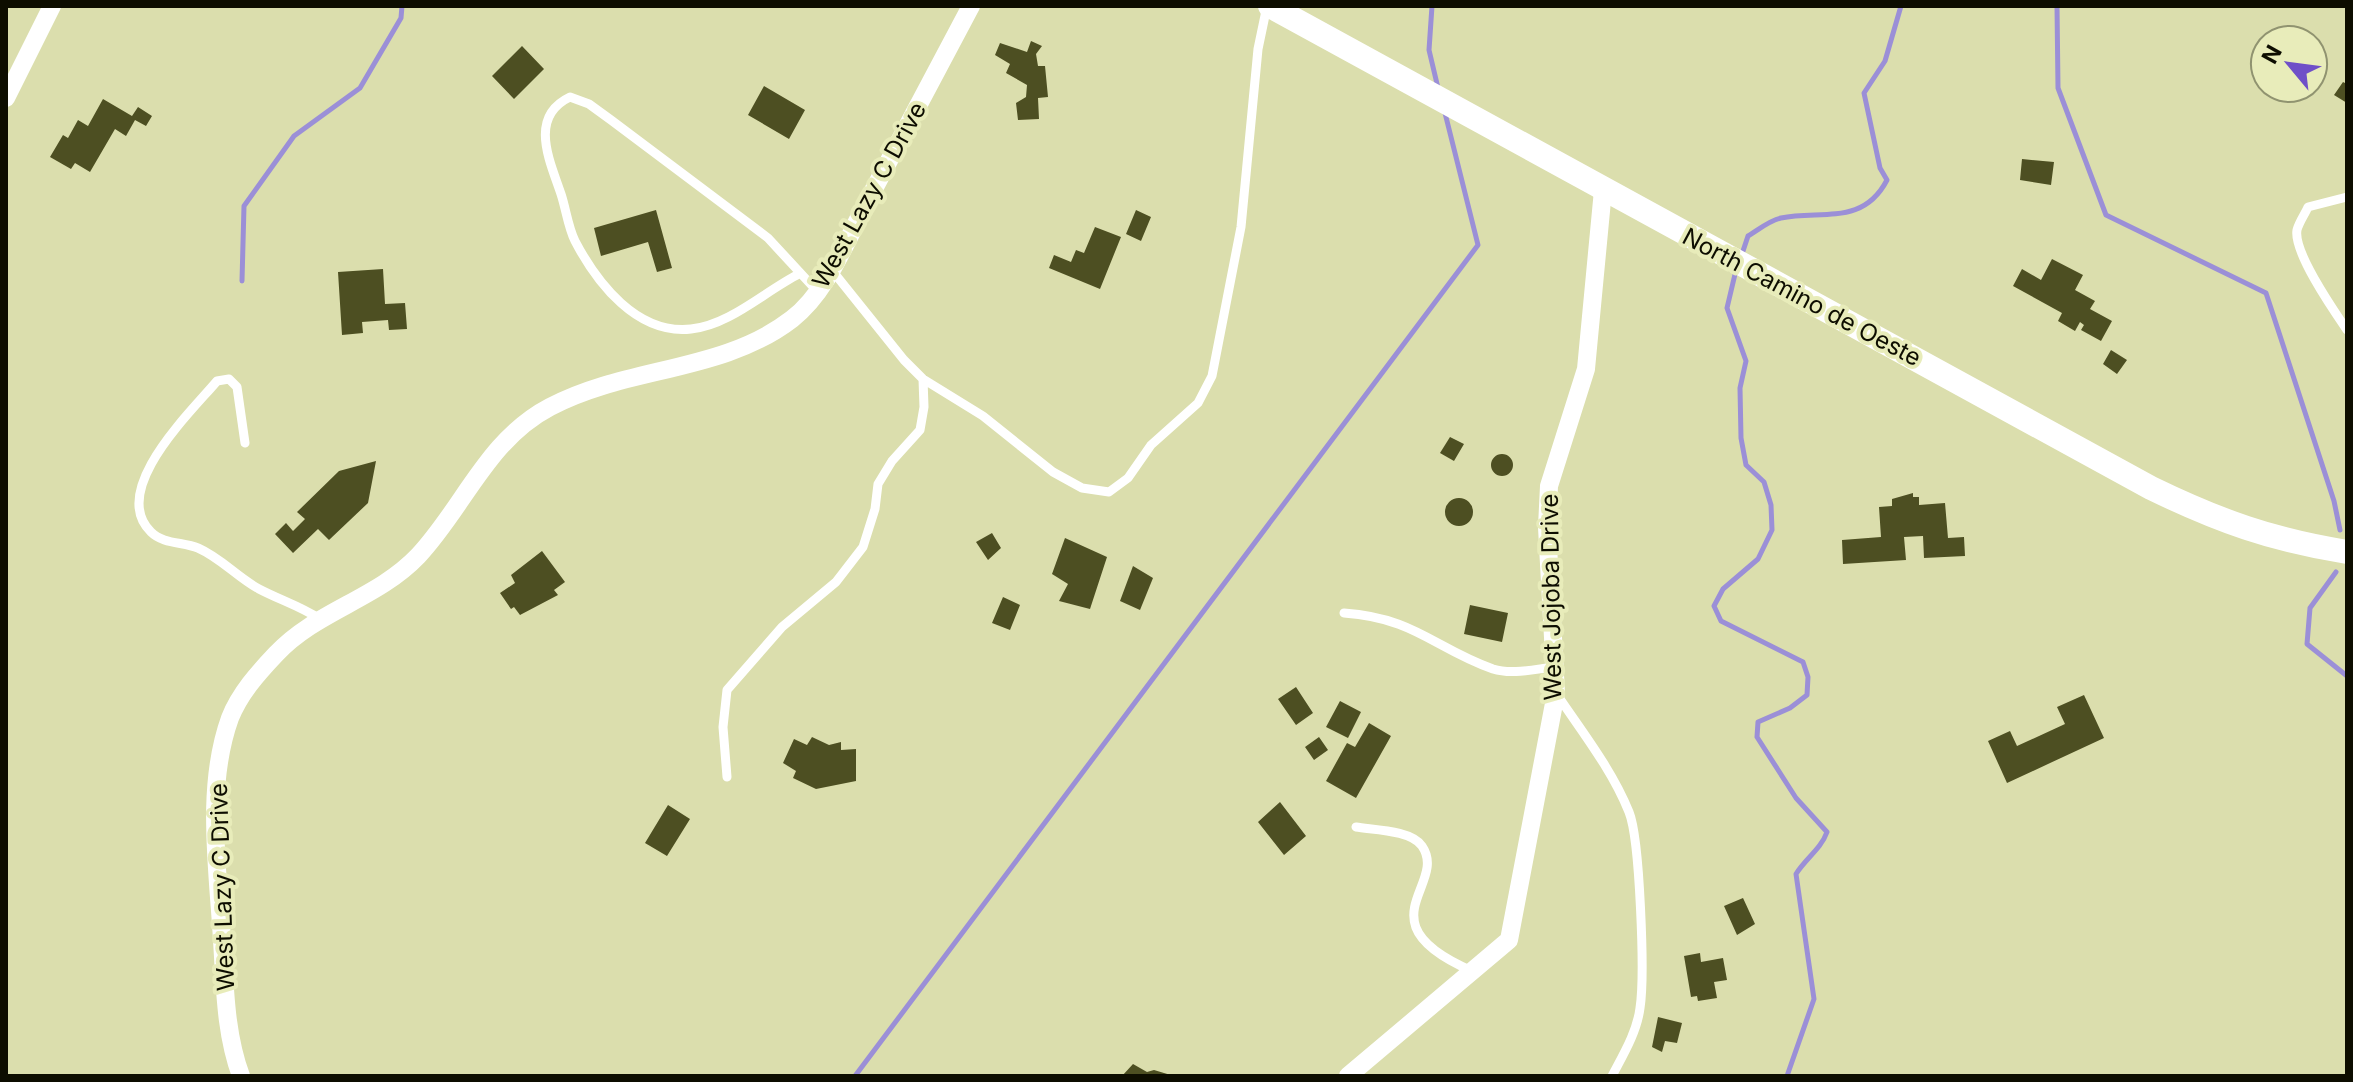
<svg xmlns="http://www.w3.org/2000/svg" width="2353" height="1082" font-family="Inter,sans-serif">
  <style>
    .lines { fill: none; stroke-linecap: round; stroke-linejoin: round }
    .stream { stroke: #9b8fd7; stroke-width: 5 }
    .building { fill: #4d4f22 }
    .lane { stroke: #fff; stroke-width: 9 }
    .street { stroke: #fff; stroke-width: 18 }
    .secondary { stroke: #fff; stroke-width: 24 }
    .labels { text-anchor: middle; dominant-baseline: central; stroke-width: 8; stroke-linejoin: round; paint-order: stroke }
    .street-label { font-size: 24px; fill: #0d0d00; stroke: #e8ecba }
  </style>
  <rect width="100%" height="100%" fill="#dbdead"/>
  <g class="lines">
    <!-- stream -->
    <path class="stream" d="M1432,6L1429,50L1438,88
      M2057,6L2058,88L2106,215L2266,293L2334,501L2340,530
      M1741,257L1748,236C1758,230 1770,220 1781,218C1822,210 1863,226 1887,180L1880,168L1864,93L1885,61L1901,6
      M1736,270L1727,308L1746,361L1740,388L1741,438L1746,465L1764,482L1771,505L1772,530L1758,559L1723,589L1714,606L1721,621L1803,662L1808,677L1807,695L1790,708L1758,722L1757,737L1796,798L1827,832C1821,849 1806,858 1796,874L1814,999L1787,1076
      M242,281L244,206L294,136L360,88L401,18L402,6
      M2336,572L2310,608L2307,644L2347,676
      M855,1076L1478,245L1444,109"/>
  </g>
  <!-- building -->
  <path class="building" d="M1031,41L1042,46L1036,54L1038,66H1045L1048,97L1038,98L1039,119L1018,120L1016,103L1026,97L1027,85L1006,73L1010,64L995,55L1000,43L1027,52Z
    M522,46L544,69L514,99L492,76Z
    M2343,82L2347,84V103L2334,95Z
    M764,86L805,110L789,139L748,115Z
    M103,99L132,116L138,107L152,116L146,126L135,120L126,136L115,129L90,172L75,163L71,169L50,157L63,135L68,138L78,120L88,126Z
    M2022,159L2054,162L2051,185L2020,180Z
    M656,210L672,268L657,272L648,242L601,256L594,228Z
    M1136,210L1151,217L1141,241L1126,234Z
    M1095,227L1121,237L1100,289L1049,268L1054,255L1071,262L1076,250L1084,253Z
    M2052,259L2083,275L2075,290L2095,301L2090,309L2112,321L2101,341L2081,330L2084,325L2080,322L2075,331L2058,321L2062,313L2013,286L2022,269L2041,280Z
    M383,269L385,304L405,303L407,329L389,330L388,320L362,322L363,333L342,335L338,272Z
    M2111,350L2127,360L2117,374L2103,364Z
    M1450,437L1464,444L1454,461L1440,453Z
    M1491 465a11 11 0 1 1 22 0a11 11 0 1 1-22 0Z
    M376,461L368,503L329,540L318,529L293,553L275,534L286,523L293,531L305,519L297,512L339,471Z
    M1913,493V497H1919V505L1945,503L1948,538L1964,537L1965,556L1924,558L1923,536L1904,537L1906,560L1843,564L1842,540L1881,537L1879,507L1892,506V499Z
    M1445 512a14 14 0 1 1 28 0a14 14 0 1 1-28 0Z
    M992,533L1001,548L988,560L976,542Z
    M1065,538L1107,557L1090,609L1059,601L1068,584L1052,574Z
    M542,551L565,582L554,590L558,595L520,615L514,607L511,609L500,593L515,583L511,575Z
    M1133,566L1153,578L1140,610L1120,601Z
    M1003,597L1020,605L1010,630L992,623Z
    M1470,605L1508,613L1502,642L1464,634Z
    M1296,687L1313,713L1296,725L1278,699Z
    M2084,695L2104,738L2007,783L1988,741L2010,731L2017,746L2065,724L2057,707Z
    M1340,701L1361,712L1348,738L1326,727Z
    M1369,723L1391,736L1356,798L1326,781L1347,743L1355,747Z
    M812,737L829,745L841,742V750L856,749V781L816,789L793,778L796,771L783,763L794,739L807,745Z
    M1319,737L1328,750L1314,760L1305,747Z
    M1280,802L1306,836L1284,855L1258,822Z
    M668,805L690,819L667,856L645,843Z
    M1743,898L1755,924L1737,935L1724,906Z
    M1700,953L1701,962L1723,958L1727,980L1714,982L1717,998L1698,1001L1697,996L1691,997L1684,956Z
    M1658,1017L1682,1023L1677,1043L1665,1041L1662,1052L1652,1047Z
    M1133,1064L1147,1072L1154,1070L1174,1076H1122Z"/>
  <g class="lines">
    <!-- lane -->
    <path class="lane" d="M2347,197L2308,207C2305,214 2299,222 2297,230C2293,252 2334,311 2347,330
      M831,269L904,360L923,379L983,416L1053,472L1082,488L1109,492L1128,478L1151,445L1198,403L1212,376L1241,227L1258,49L1267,6
      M799,274C765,291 730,325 691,329C637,335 597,283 575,241C568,227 566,209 561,194C550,161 528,117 570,97L589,104L611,120L768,238L817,291
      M245,443L237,387L229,379L217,381C192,411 108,490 151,532C163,544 183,542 198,548C221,558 237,577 259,589C280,600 300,606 320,619
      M1344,613C1415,618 1434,648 1493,669C1512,675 1535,669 1555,667
      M1558,696C1583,733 1612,770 1629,812C1640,839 1645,976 1640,1008C1637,1032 1623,1055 1612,1076
      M727,777L723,727L727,690L782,627L836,582L863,547L875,509L878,484L892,461L920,430L924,407L923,379
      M1356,827C1374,830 1411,830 1422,846C1449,885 1360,922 1472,971"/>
    <!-- street -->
    <path class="street" d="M6,98L52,6
      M241,1076C225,1033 225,986 222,940C218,869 205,787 230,718C240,693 258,673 276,654C316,611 377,599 418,556C464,507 487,440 550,407C627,366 722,373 792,319C827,292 846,241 866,204C901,138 936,72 971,6
      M1348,1076L1509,940L1556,693L1547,527L1549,486L1586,369L1603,190"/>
    <!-- secondary -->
    <path class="secondary" d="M1270,6L2151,488C2219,521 2272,540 2347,552"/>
  </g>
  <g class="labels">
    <!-- street labels -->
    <g class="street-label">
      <text transform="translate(869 195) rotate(-61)">West Lazy C Drive</text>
      <text transform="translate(1802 297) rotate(28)">North Camino de Oeste</text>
      <text transform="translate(1551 597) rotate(-91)">West Jojoba Drive</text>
      <text transform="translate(222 887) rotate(-92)">West Lazy C Drive</text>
    </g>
  </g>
  <!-- border -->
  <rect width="2353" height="1082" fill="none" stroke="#0d0d00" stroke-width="16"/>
  <!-- north arrow -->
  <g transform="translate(2289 64) rotate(299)"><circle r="38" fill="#e8ecba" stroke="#909370" stroke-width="2"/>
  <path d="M0-6L14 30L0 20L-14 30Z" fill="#6f4fc8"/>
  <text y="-12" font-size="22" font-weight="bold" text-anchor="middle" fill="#0d0d00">N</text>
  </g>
</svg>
